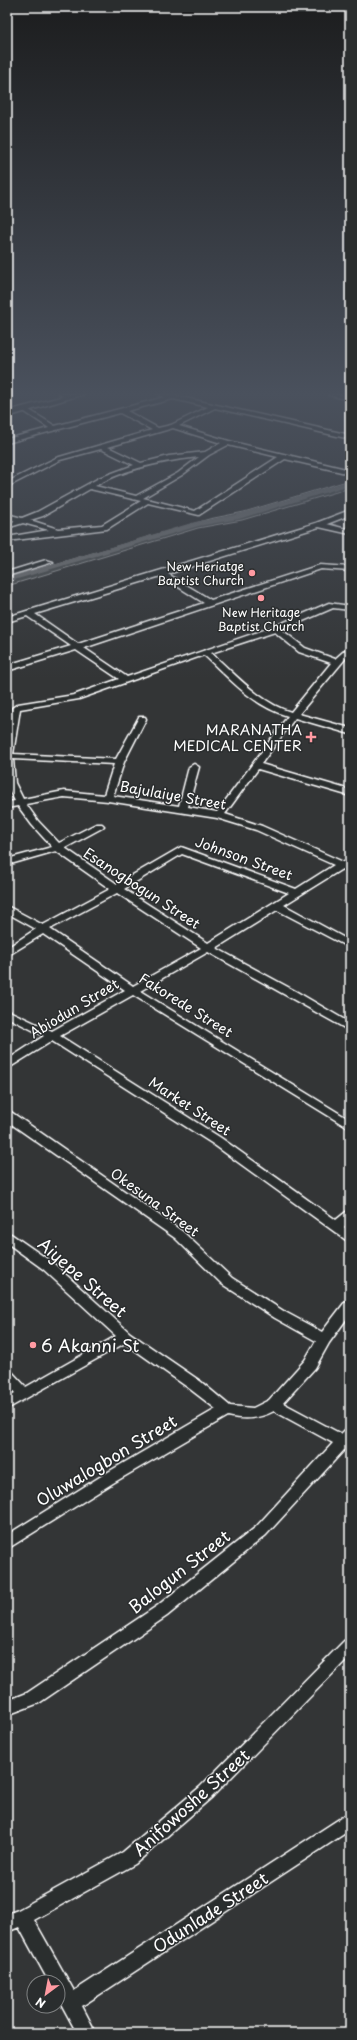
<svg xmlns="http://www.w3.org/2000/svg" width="357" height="2040" font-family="'Playpen Sans',sans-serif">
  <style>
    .green { fill: #4c4f50; stroke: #a6a7a8 }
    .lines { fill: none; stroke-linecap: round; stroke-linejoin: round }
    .canal { fill: #737576; fill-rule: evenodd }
    .minor-casing { stroke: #fff; stroke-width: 3 }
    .major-casing { stroke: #fff; stroke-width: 3 }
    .minor { fill: #2a2d2e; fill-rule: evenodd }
    .major { fill: #2a2d2e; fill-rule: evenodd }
    .poi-dot { fill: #ff9aa2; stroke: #2a2d2e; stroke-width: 1.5 }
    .labels { text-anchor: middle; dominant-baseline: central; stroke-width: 3; stroke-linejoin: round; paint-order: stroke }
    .far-poi-label { font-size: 12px; fill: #fff; stroke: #2a2d2e; text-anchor: end }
    .poi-label { font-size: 14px; fill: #fff; stroke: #2a2d2e; text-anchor: end }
    .street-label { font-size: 14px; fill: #fff; stroke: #2a2d2e }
    .near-street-label { font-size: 17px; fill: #fff; stroke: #2a2d2e }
    .near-poi-label { font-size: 17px; fill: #fff; stroke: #2a2d2e; text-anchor: start }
  </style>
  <rect width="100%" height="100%" fill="#333536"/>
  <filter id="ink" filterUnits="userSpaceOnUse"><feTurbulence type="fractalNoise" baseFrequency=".025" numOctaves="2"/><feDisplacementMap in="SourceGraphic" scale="8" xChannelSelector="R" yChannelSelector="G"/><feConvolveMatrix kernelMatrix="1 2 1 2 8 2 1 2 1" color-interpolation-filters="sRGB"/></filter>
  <g filter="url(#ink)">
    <!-- green -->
    <path class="green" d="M350,480V488L242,520L198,528L7,586V578L209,519L244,512Z"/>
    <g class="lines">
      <!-- canal -->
      <path class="canal" d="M350,481V485L239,519L199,526L7,582V578L195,522L235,515Z"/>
      <!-- minor casing -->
      <g class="minor-casing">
        <path id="minor" d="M59,394H67L68,395L65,397Z
          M158,394H168L350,435V439L215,408L179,426L229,441L350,470V474L285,459L199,515L148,503L107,529L7,541V537L49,530L23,523L7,528V523L15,521L7,518V514L22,518L37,512L99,478L134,465L101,449L60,460L7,487V482L56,458L152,430L120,413L7,443V439L49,428L22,410V408H26L55,426L165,397ZM173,399L208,407L171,425L158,428L127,411ZM173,428L221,443L205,452L169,456L141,463L108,447ZM228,445L278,457L195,511L143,498L182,475L209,455ZM199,457L178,473L136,496L95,486C126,468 163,461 199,457ZM90,489L141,501L102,525L58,529L30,520L43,516Z
          M328,394L350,396V400L329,395Z
          M350,510V515L327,524L350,530V534L319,527L168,574L211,600L320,565L350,567V571L321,569L84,648L127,677L273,627L329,603L350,606V610L333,608L282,630L305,648L335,659L350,646V653L299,714L350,728V734L295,718L261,764L350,790V796L258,769L225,814L262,826L350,865V872L342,869L284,905L350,941V948L277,910L216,948L297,992L350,1023V1031L208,952L140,991L350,1120V1129L133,995L60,1036L221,1138L336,1220L346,1212L350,1211V1222L344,1227L350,1231V1241L346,1240L213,1144L52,1041L7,1069V1060L44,1036L7,1017V1010L52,1031L125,990L43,934L7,956V948L36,929L7,913V906L43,925L110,889L56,851L7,865V859L52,847L32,825L18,806L7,808V802L15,801L7,786V735L12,708L18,704L74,695L119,679L76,650L7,671V665L71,646L27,616L7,622V617L316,523ZM161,576L204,603L78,644L35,614ZM275,632L299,652L331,663L291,712C260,703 235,674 211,653ZM204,655C229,678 254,707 288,716L217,812L188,807L199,767L194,764L189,767L179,806L113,796L124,762L146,719L145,717H139L116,759L13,754L20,709L79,699ZM13,759L114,764L104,795L64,791L23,799L15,783ZM64,797L108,801L217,818L256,830L334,865L296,889L181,847L117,884L65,848L102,828L104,826L102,824H96L59,843L38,821L26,804ZM182,854L289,893L208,943L124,889ZM117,893L201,948L133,986L50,929Z
          M46,560L53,562L7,576V572Z
          M7,1111L11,1112L183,1232L232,1278L285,1312L322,1332L345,1302L350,1300V1314L329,1343L315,1368L283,1403L341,1434L345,1430L350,1429V1452L344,1450L266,1535L167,1616L39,1703L7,1715V1701L27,1693L157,1606L256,1527L333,1443L274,1411C259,1419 244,1420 228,1416L113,1483L7,1549V1535L103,1475L216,1409L190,1389L125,1343L7,1409V1397L15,1393L7,1384V1371L12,1372L26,1387L116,1336L43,1269L7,1243V1233L11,1234L53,1263L130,1333L200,1381L230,1406L253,1408L269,1400L305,1360L316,1341L275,1318L222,1284L175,1238L7,1121Z
          M350,1639V1656L212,1797L135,1864L34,1920L74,1991L350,1812V1830L82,2006L96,2033H77L58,1998V1982H49L19,1927L7,1932V1914L18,1910L123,1852L200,1787L344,1641Z"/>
      </g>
      <!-- major casing -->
      <g class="major-casing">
        <path id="major" d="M72,394H84L7,417V411Z"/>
      </g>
      <!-- minor -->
      <use href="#minor" class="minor"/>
      <!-- major -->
      <use href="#major" class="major"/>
    </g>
  </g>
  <!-- sky -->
  <linearGradient id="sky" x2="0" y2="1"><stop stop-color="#1c1d1e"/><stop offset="0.58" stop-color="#4a515d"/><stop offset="1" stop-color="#4a515d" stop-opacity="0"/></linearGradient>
  <rect width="357" height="679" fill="url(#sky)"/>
  <!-- markers -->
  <g class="poi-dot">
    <circle cx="252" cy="573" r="4"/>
    <circle cx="261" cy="598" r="4"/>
    <path d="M309 731h4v4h4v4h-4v4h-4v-4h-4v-4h4z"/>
    <circle cx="33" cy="1345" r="4"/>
  </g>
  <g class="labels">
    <!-- far-poi labels -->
    <g class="far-poi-label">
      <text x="244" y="566">New Heriatge<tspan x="244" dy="14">Baptist Church</tspan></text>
      <text x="261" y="612" text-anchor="middle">New Heritage<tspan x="261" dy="14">Baptist Church</tspan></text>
    </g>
    <!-- poi labels -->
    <g class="poi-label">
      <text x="302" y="729">MARANATHA<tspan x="302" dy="16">MEDICAL CENTER</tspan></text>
    </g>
    <!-- street labels -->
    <g class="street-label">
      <text transform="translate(173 795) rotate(10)">Bajulaiye Street</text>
      <text transform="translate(244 858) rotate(20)">Johnson Street</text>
      <text transform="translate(142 888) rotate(33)">Esanogbogun Street</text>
      <text transform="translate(186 1005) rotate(32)">Fakorede Street</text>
      <text transform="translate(74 1008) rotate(-31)">Abiodun Street</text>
      <text transform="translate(190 1106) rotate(33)">Market Street</text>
      <text transform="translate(155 1202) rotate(36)">Okesuna Street</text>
    </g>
    <!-- near-street labels -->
    <g class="near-street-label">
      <text transform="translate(83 1277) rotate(41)">Aiyepe Street</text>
      <text transform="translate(106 1460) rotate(-31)">Oluwalogbon Street</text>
      <text transform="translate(179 1571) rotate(-38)">Balogun Street</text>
      <text transform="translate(191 1802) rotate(-42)">Anifowoshe Street</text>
      <text transform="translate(210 1912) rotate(-33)">Odunlade Street</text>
    </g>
    <!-- near-poi labels -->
    <g class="near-poi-label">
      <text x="41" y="1345">6 Akanni St</text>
    </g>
  </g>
  <!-- margin -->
  <rect width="357" height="2040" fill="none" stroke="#2a2d2e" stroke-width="24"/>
  <rect x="12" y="12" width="333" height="2016" fill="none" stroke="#fff" stroke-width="1.5" filter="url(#ink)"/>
  <!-- north arrow -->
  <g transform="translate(46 1994) rotate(212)"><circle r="19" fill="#2a2d2e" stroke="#7f8182"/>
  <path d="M0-3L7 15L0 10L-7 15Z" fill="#ff9aa2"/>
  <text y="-6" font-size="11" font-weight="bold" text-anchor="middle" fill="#ffffff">N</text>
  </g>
</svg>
